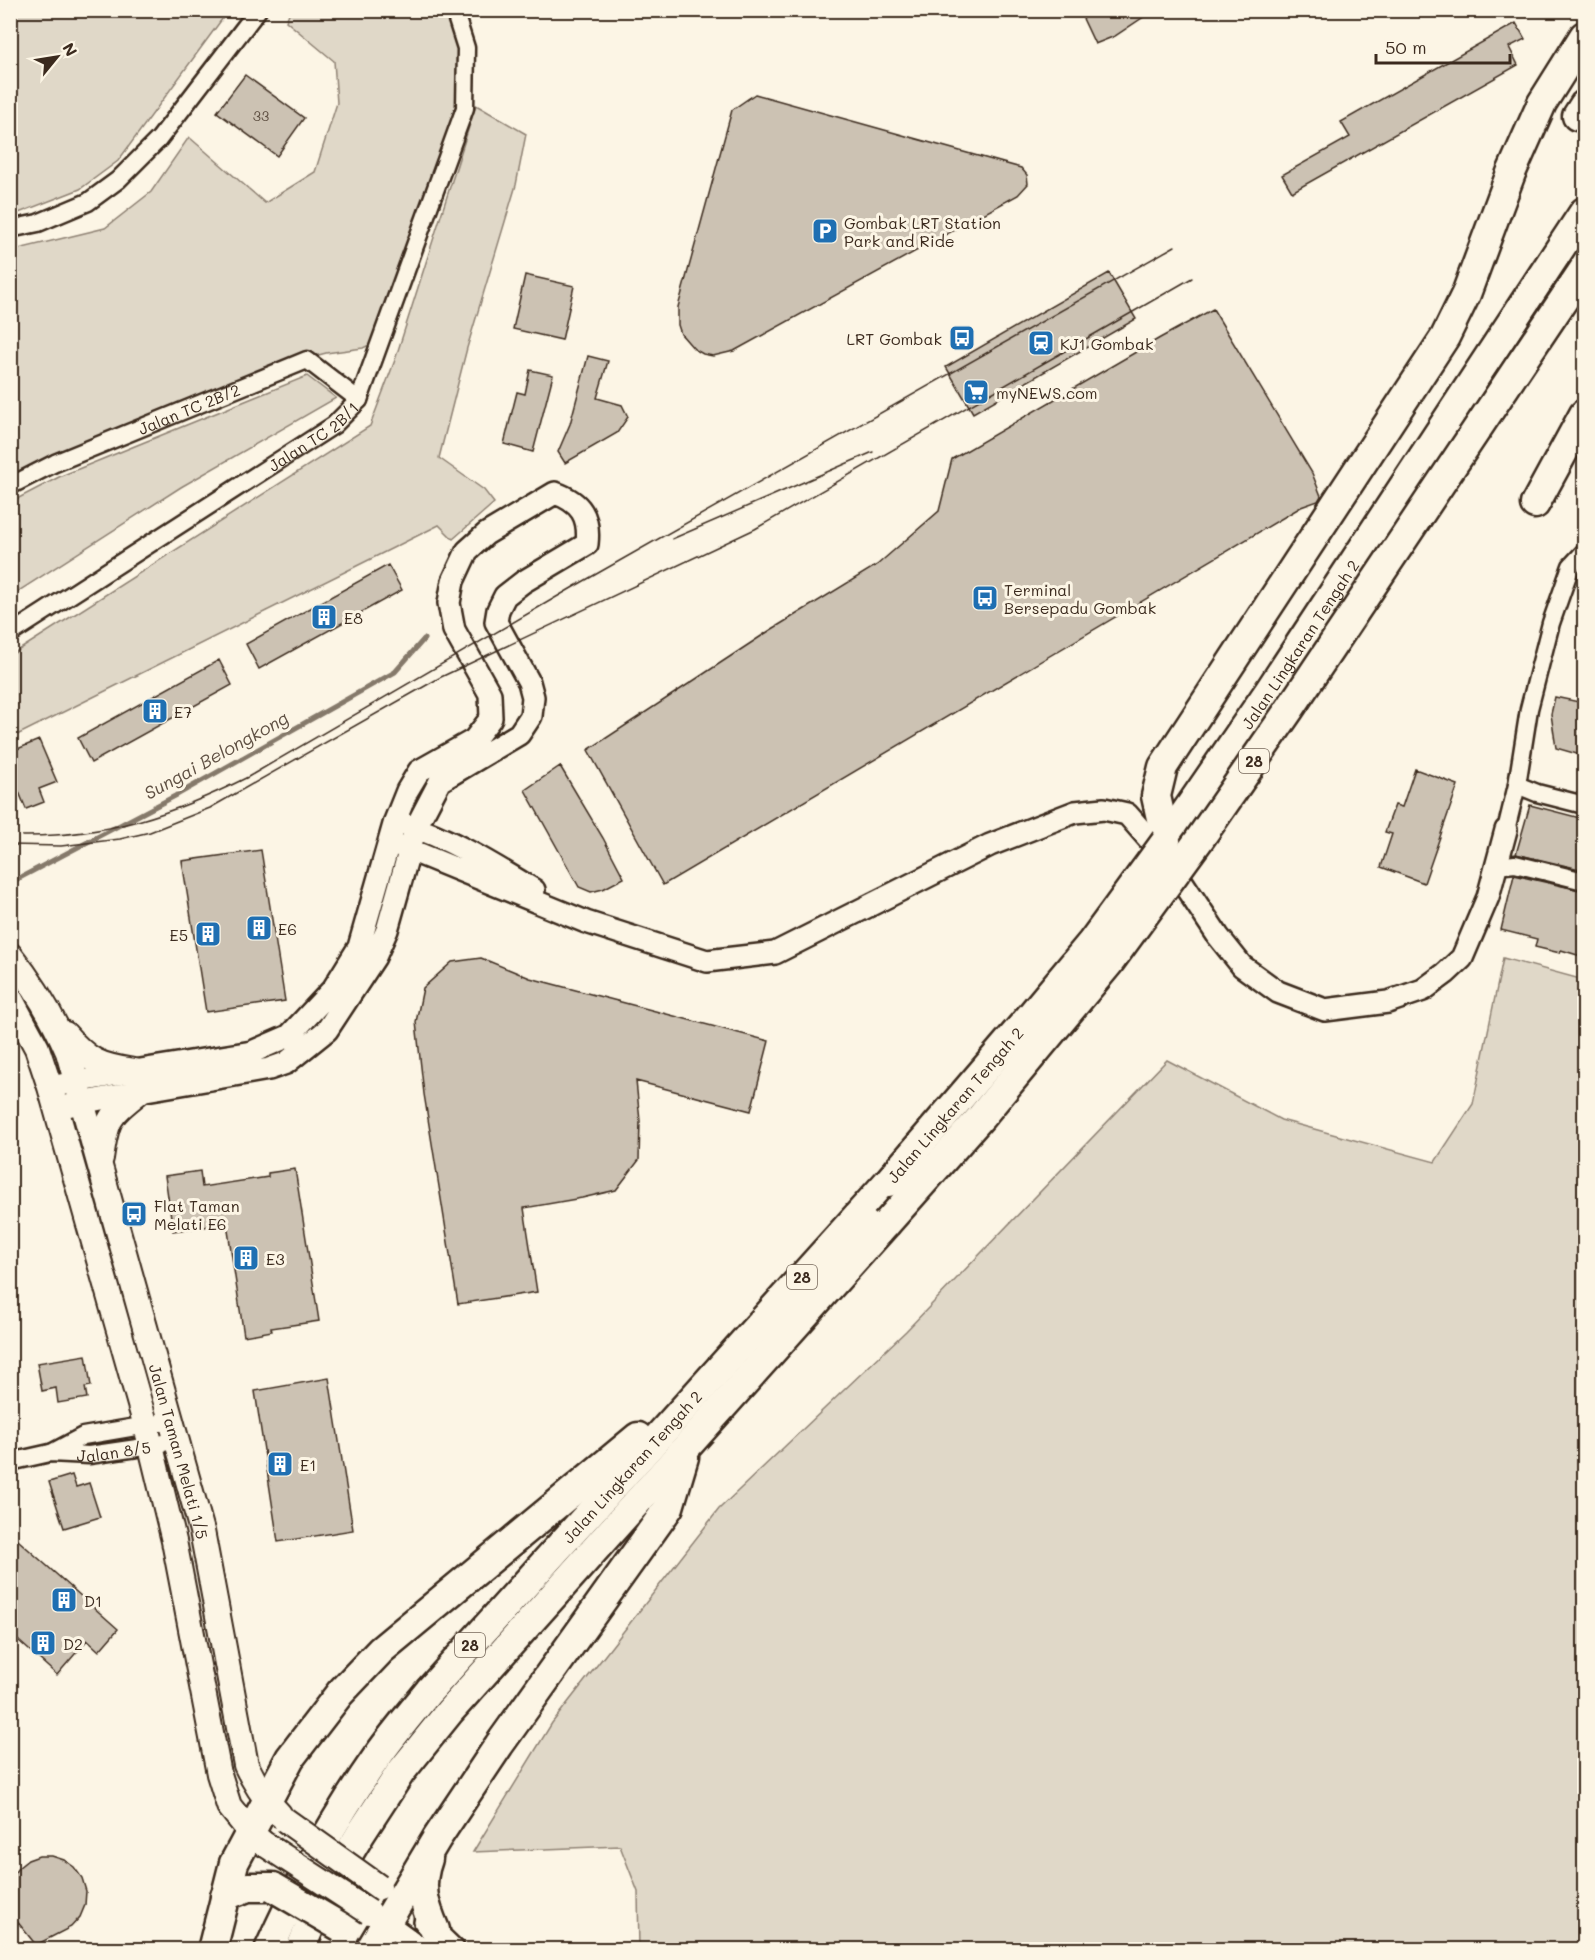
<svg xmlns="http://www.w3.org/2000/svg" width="1595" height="1960" font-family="Mali,sans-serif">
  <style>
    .green { fill: #e0d8c8; stroke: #8e8173; stroke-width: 1.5 }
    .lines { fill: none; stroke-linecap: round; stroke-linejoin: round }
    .stream { stroke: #85796b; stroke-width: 5 }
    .building { fill: #ccc2b3; stroke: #3b2a1e; stroke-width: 1.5 }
    .minor-casing { stroke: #3b2a1e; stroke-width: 21 }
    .tertiary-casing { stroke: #3b2a1e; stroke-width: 26 }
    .secondary-casing { stroke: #3b2a1e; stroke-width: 28 }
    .trunk-casing { stroke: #3b2a1e; stroke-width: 33 }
    .minor { stroke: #fcf5e5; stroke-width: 16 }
    .tertiary { stroke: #fcf5e5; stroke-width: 21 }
    .secondary { stroke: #fcf5e5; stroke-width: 24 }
    .trunk { stroke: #fcf5e5; stroke-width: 28 }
    .tram { stroke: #3b2a1e; stroke-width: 1.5 }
    .secondary-bridge-casing { stroke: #3b2a1e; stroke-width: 28; stroke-linecap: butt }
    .trunk-bridge-casing { stroke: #3b2a1e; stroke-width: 33; stroke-linecap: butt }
    .secondary-bridge { stroke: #fcf5e5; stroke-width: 24 }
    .trunk-bridge { stroke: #fcf5e5; stroke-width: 28 }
    .labels { text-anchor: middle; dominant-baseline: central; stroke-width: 6; stroke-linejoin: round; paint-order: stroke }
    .number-label { font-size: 14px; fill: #5f5043 }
    .shield { fill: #fcf5e5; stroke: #75675a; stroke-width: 1.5 }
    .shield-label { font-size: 15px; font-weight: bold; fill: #3b2a1e }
    .poi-label { font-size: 16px; fill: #3b2a1e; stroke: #fcf5e5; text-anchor: start }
    .street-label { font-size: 16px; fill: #3b2a1e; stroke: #fcf5e5 }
    .water-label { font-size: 18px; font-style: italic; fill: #605144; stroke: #fcf5e5 }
  </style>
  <rect width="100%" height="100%" fill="#fcf5e5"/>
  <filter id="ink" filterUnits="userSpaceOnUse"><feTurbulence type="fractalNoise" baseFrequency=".0167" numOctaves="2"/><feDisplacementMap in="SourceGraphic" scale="12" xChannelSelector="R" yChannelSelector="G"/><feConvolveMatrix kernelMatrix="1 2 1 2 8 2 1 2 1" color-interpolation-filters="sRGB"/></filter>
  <g filter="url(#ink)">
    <!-- green -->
    <path class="green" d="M11,10H228V11L118,161L80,189L11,216Z
      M455,10L463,75L448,138L384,338L363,348L326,353L263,370L11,481L10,251L105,228L151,192L189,137L265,203L315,172L337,103L334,61L286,21L290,11Z
      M476,105L526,134L516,185L467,348L439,458L484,490L494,503L453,539L439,525L11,738V655L370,426L395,360Z
      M307,376L336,398L181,487L11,596V502L61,476Z
      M1503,958L1584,980V1949H639L638,1892L620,1846L473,1852L552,1723L719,1509L906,1331L1167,1060L1281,1120L1435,1162L1473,1104Z"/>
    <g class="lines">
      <!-- stream -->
      <path class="stream" d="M10,883L175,796L395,672L424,639"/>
    </g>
    <!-- building -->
    <path class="building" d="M1079,10H1154L1115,36L1095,44Z
      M1516,23L1525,39L1509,47L1518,65L1292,192L1282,175L1350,137L1341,122Z
      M245,75L304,118L277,156L217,112Z
      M755,94L1021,168L1027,175L1028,184L1018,195L734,351L713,356L703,354L694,349L681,334L678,325V307L732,110Z
      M1109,273L1136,319L973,413L946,367Z
      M525,275L574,286L562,340L513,329Z
      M1213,309L1312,473L1321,496L1318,501L1301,507L663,885L588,750L769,631L877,565L939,511L952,459L1160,338Z
      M588,356L608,361L597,398L622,405L628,417L617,433L565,463L558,452L570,424Z
      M530,370L553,375L533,452L504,444L517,392L525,394Z
      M388,565L402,590L259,669L246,644Z
      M219,660L232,685L91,763L78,738Z
      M1555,697L1584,703V756L1556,748L1551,714Z
      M39,740L57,782L39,789L44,802L26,809L10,770V752Z
      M560,766L603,838L624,878L603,889L591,892L579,887L525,790Z
      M1415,769L1458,785L1424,883L1381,867L1392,834L1385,832L1395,805L1402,807Z
      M1530,805L1584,819V870L1516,854Z
      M261,850L285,1001L206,1012L182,861Z
      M1514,875L1584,891V957L1561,950L1560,953L1535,947L1537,939L1501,930Z
      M481,958L530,978L769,1041L751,1111L636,1081L640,1121L639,1160L616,1190L582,1198L524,1208L537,1292L458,1304L424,1094L416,1022L423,988L452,962Z
      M295,1169L319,1321L271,1328L272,1331L244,1336L227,1224L173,1231L165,1176L200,1171L202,1187L268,1177V1173Z
      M86,1355L91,1386L85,1387L87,1398L58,1403L56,1388L42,1391L37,1363Z
      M329,1378L353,1530L278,1542L255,1391Z
      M72,1475L76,1487L89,1483L100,1517L64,1528L49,1482Z
      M10,1533L118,1629L99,1651L87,1640L57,1675L10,1633Z
      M39,1856H52L64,1860L74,1867L82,1878L86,1891L85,1905L80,1917L71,1927L36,1945L12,1915L10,1879L18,1868L28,1860Z"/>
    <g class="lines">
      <!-- minor casing -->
      <g class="minor-casing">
        <g id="minor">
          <path d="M10,229L38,223L88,202L118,180L159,139L258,10"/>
          <path id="s1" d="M10,486L55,463L307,360L359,400"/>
          <path id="s2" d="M10,634L334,425L359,400L465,108L466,48L454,10"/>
          <path d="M1517,785L1537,793L1584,805"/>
          <path d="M1506,830L1517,785L1529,709L1551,623L1571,566L1584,552"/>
          <path d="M1496,866L1515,864L1584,881"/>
          <path d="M51,1453L83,1436L171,1421"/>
          <path id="s3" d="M10,1462L50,1453L89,1455L151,1446L176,1440"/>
        </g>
      </g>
      <!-- tertiary casing -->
      <g class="tertiary-casing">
        <path id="tertiary" d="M404,824C450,838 493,865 534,890
          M398,845L586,922L707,961L775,953L990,845L1075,812L1104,809L1127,814L1169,862L1218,936L1242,966L1278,992L1325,1010L1388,1002L1423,990L1446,973L1462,958L1488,897L1506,830
          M50,1087L134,1071L252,1052L289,1036L333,989L359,947L395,821L407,791L419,771L474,740L491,718L490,694L454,630L449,603L453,581L467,551L486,534L555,493C581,502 590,517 587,544L523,582L505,596L498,610L496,622L529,682L533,697L531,716L519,734L440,781L416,827L387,930L375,957L327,1030L286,1063L269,1069L140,1091L57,1108
          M425,1922L454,1950
          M386,1923L423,1950"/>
      </g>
      <!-- secondary casing -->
      <g class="secondary-casing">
        <g id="secondary">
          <path id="s4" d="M10,955C34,985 53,1017 68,1052L202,1531L246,1765C255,1784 264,1799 279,1814"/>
          <path d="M10,998L37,1048L50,1087L146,1426L174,1541L219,1774L229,1806L250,1832L264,1844"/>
          <path d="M65,1034C88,1061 99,1066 134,1071"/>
          <path d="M101,1158C107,1117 108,1117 140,1091"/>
        </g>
      </g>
      <!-- trunk casing -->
      <g class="trunk-casing">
        <g id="trunk">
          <path d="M1577,116L1584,105"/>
          <path d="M1535,504L1584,414"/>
          <path d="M1166,841L1156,796L1163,767L1445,337L1466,294L1511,173L1542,103L1584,36"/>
          <path id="s5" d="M1166,841L1269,691L1584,212"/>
          <path d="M428,1859C418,1886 424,1904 435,1930"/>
          <path d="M225,1896L248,1887H273"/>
          <path d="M212,1950L234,1863L290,1758L340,1693L381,1650L638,1437"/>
          <path id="s6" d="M269,1950C299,1882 335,1817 377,1757C393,1734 411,1713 429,1691L888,1182"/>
          <path d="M300,1950L322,1898L361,1833L400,1773L450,1711L886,1224"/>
          <path d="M370,1950L437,1838L499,1745L669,1507L684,1457"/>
        </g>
      </g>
      <!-- minor -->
      <use href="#minor" class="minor"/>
      <!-- tertiary -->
      <use href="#tertiary" class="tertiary"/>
      <!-- secondary -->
      <use href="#secondary" class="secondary"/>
      <!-- trunk -->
      <use href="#trunk" class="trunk"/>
      <!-- tram -->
      <path class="tram" d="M672,539L873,452
        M22,836C106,837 174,814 248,777L577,585L1175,246
        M10,845L61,846L120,839L150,832L210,808L441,677L755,529L1192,278"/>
      <!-- secondary-bridge casing -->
      <g class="secondary-bridge-casing">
        <path id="secondary-bridge" d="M285,1820L379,1887
          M266,1845L369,1912"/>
      </g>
      <!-- trunk-bridge casing -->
      <g class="trunk-bridge-casing">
        <g id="trunk-bridge">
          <path id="s7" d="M888,1182L1027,1020L1092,942L1166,841"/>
          <path d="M886,1224L981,1117L1109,963L1199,840L1289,710L1584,269"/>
          <path d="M273,1887L341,1927"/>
        </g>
      </g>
      <!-- secondary-bridge -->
      <use href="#secondary-bridge" class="secondary-bridge"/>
      <!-- trunk-bridge -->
      <use href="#trunk-bridge" class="trunk-bridge"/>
    </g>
  </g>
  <!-- icons -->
  <defs>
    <g id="parking-square" transform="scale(1.35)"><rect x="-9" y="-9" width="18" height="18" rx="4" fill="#1f6fb2" stroke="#fcf5e5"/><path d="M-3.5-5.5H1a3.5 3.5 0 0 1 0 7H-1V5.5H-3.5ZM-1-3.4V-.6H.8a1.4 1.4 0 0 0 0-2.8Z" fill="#fff"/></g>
    <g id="bus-square" transform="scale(1.35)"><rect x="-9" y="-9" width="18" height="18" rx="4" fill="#1f6fb2" stroke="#fcf5e5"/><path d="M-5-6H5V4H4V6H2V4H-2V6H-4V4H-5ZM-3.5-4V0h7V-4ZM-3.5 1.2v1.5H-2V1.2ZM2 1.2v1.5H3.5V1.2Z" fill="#fff"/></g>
    <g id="station-square" transform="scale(1.35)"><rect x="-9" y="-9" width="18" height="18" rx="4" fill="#1f6fb2" stroke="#fcf5e5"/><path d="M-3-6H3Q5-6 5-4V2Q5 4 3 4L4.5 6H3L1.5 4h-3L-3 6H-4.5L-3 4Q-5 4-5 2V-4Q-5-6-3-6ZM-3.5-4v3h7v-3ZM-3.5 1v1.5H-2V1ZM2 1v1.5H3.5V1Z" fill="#fff"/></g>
    <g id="supermarket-square" transform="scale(1.35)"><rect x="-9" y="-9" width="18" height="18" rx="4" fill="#1f6fb2" stroke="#fcf5e5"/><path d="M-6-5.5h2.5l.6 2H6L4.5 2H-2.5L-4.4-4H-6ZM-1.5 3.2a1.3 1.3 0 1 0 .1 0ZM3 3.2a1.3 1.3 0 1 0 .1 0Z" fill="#fff"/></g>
    <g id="building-square" transform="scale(1.35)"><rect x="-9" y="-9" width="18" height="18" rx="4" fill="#1f6fb2" stroke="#fcf5e5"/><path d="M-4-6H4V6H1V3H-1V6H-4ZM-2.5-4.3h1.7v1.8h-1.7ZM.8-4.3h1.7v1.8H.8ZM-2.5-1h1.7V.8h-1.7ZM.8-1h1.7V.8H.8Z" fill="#fff"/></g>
  </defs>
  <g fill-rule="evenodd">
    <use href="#parking-square" x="825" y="231"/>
    <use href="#bus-square" x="962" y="338"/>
    <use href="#station-square" x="1041" y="343"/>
    <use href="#supermarket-square" x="976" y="392"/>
    <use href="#bus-square" x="985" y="598"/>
    <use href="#building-square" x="324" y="617"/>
    <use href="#building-square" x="155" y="711"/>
    <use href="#building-square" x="259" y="928"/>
    <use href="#building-square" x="208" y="934"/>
    <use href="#bus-square" x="134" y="1214"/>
    <use href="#building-square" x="246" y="1258"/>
    <use href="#building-square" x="280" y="1464"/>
    <use href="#building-square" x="64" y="1600"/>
    <use href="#building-square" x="43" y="1643"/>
  </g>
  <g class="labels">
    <!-- number labels -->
    <g class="number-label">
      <text x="261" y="115">33</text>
    </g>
    <!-- shield labels -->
    <g class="shield">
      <rect x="1239" y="749" width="30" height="24" rx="4.5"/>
      <rect x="787" y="1265" width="30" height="24" rx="4.5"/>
      <rect x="455" y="1633" width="30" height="24" rx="4.5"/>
    </g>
    <g class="shield-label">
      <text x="1254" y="761">28</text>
      <text x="802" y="1277">28</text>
      <text x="470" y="1645">28</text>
    </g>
    <!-- poi labels -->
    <g class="poi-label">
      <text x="844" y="222">Gombak LRT Station<tspan x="844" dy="18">Park and Ride</tspan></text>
      <text x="942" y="338" text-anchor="end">LRT Gombak</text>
      <text x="1060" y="343">KJ1 Gombak</text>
      <text x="996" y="392">myNEWS.com</text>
      <text x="1004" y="589">Terminal<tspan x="1004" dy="18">Bersepadu Gombak</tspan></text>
      <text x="344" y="617">E8</text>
      <text x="174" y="711">E7</text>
      <text x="278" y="928">E6</text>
      <text x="188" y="934" text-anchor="end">E5</text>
      <text x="154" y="1205">Flat Taman<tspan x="154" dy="18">Melati E6</tspan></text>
      <text x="266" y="1258">E3</text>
      <text x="300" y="1464">E1</text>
      <text x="84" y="1600">D1</text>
      <text x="63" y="1643">D2</text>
    </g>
    <!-- street labels -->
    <g class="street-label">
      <text stroke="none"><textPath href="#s1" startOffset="195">Jalan TC 2B/2</textPath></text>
      <text stroke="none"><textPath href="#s2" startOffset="362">Jalan TC 2B/1</textPath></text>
      <text stroke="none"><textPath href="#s5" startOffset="238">Jalan Lingkaran Tengah 2</textPath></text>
      <text stroke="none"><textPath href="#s7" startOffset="102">Jalan Lingkaran Tengah 2</textPath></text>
      <text stroke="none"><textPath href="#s3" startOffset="105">Jalan 8/5</textPath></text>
      <text stroke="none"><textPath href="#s4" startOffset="528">Jalan Taman Melati 1/5</textPath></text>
      <text stroke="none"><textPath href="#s6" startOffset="608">Jalan Lingkaran Tengah 2</textPath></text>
    </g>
    <!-- water labels -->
    <g class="water-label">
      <text transform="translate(216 755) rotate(-29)">Sungai Belongkong</text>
    </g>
  </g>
  <!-- margin -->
  <rect width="1595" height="1960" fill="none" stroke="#fcf5e5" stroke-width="36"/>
  <rect x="18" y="18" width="1559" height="1924" fill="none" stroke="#3b2a1e" stroke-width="2" filter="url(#ink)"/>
  <!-- north arrow -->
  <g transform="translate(57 57) rotate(60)" stroke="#fcf5e5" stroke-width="4.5" paint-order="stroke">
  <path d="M0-4.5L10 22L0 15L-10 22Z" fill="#3b2a1e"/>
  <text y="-9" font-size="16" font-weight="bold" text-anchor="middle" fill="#3b2a1e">N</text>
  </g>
  <!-- scale -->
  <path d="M1376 54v9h134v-9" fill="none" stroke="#3b2a1e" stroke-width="3"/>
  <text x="1385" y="54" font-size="18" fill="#3b2a1e" stroke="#fcf5e5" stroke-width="4.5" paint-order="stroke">50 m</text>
</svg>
